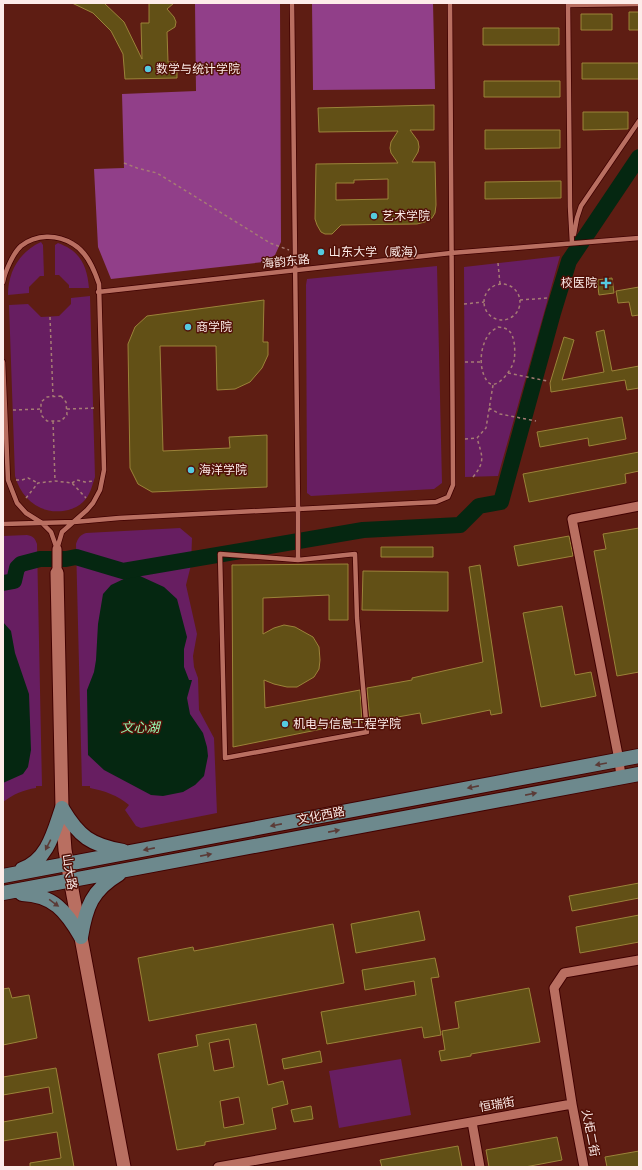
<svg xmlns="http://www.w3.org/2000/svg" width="642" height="1170" font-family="Signika,'Noto Sans SC',sans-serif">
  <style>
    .green { fill: #671e61 }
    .forest { fill: #913f89 }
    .water { fill: #052711 }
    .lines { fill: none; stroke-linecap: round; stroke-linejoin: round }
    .river { stroke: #052711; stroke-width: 16 }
    .building { fill: #625016; stroke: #9b8339; fill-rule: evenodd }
    .service-casing { stroke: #400000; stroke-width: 6 }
    .minor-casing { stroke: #400000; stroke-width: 11 }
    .secondary-casing { stroke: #400000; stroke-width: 15 }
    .primary-casing { stroke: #400000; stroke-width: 16 }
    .path { stroke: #a67b74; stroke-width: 1.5; stroke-dasharray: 3 3; stroke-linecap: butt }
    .service { stroke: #b96f61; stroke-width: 4.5 }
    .minor { stroke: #b96f61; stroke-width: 9 }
    .secondary { stroke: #b96f61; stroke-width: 13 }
    .primary { stroke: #6d898d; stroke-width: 14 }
    .oneway { fill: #5b3b37 }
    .poi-dot { fill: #55cadf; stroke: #521108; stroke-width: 1.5 }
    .labels { text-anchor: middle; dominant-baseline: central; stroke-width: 3; stroke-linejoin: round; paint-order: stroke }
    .poi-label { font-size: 12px; fill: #fdece9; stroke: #521108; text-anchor: start }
    .street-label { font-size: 12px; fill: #fdece9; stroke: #521108 }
    .water-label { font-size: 13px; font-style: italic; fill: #96fab1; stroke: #521108 }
  </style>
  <rect width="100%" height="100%" fill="#5e1d13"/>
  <!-- green -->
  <path class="green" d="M41,242L43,245L44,276H40L29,287V293L8,295C8,272 19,252 41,242Z
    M58,243C80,251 87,265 89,288H69V285L59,275H55V245Z
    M560,256L498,476L465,477L464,267Z
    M437,266L442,483L434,489L311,496L307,493L306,285L307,279Z
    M90,296L95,477C92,486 90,496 83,502C78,507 70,510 63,511C39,514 21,498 15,476L9,305L28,304L41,317L59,316L71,304V298Z
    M180,528L192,538L191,565L186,585L197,634L193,656L194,667L198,678L199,710L214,738L217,813L141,828L136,826L125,810L129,805C117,795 105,791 90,788V786H82L76,544C78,538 80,535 86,533Z
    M27,535C33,536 35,538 37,544L42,786H36V788C23,790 14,794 3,802V536Z
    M401,1059L411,1115L339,1128L329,1071Z"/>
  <!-- forest -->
  <path class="forest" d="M195,3H280L281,242L275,255L264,262L111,279L98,247L94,169L124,168L122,94L196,91Z
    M312,3H433L435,89L313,90Z"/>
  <!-- water -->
  <path class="water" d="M130,576H140L164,587L177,599L187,637L184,649V667L189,680H192L187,698L190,714L203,733L207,747L208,756L204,776L195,785L183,792L163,796L151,795L104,770L88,755L87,690L94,672L96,660L98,624L103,594L111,585Z
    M3,622L11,631L15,653L29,694L31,750L28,767L23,774L3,783Z"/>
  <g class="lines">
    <!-- river -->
    <path class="river" d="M3,583L14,581L17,568L21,564L40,559H66L76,557L123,571L363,530L460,525L479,506L501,502L553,313L569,261L639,157"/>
  </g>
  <!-- building -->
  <path class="building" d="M72,3H104L124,22L142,59L141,23H149V3H174L167,9L174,17L176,22L175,27L167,32L168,62H177V78L125,79L123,54L111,31L93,13Z
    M629,12H639V30H629Z
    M581,14H612V30H581Z
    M483,28H559V45H483Z
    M582,63H639V79H582Z
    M484,81H560V97H484Z
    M434,105V130H410L418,141L419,147L418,152L412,162H435L436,205L435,213L432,218L425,222L417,224L341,225L332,234H325L321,232L317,225L315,219L316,164L398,163L391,153L390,148L391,142L398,131L319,132L318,108ZM388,179V199L336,200V183H354V180Z
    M583,112H628V129L583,130Z
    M485,130H560V148L485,149Z
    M561,181V198L485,199V182Z
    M612,278L614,293L599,295L597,280Z
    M639,287V315L632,316L629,302L618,303L616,291Z
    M264,300L263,342H268V355L262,368L250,382L235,389L217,390L216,346H160L163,451L230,448L229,437L267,435V487L152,492L138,484L130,468L128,344L135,327L147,316Z
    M604,330L612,371L639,366V388L627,390L625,380L551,392L550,383L564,337L574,340L562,380L604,372L596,332Z
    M622,417L626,439L589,446L588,438L540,447L537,432Z
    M639,452V471L625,474L626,483L529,502L523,474Z
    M639,528V672L617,676L594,551L606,549L603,534Z
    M569,536L573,556L518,566L514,546Z
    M381,547H433V557H381Z
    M348,564V620H329V595L263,598V634L274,628L284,625L295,627L313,637L319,647L320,660L319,669L314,677L297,687H287L274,684L264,680L265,708L360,690L362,723L361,721L233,747L232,565Z
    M480,565L502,713L491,715L490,710L422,724L420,713L370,722L367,688L412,680V678L483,662L469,567Z
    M363,571L448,572V611L362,610Z
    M562,606L575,675L591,672L596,696L541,707L523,613Z
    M639,883V898L572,911L569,896Z
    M419,911L425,940L356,953L351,924Z
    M639,915V942L580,953L576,927Z
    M333,924L344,983L149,1021L138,958L193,947L194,951Z
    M435,958L439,977L431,978L441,1035L424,1038L422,1027L327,1044L321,1012L416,995L414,981L365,990L362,970Z
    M9,988L12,998L29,995L37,1038L3,1045V989Z
    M529,988L540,1042L471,1054V1056L441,1061L439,1051L445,1050L442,1031L459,1028L455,1002Z
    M256,1024L268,1085L283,1081L288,1104L272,1108L276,1129L205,1142V1145L177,1150L158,1054L198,1046L196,1035ZM229,1039L234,1067L214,1071L209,1043ZM239,1097L244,1124L224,1128L220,1101Z
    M320,1051L322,1062L284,1069L282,1059Z
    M56,1068L74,1167H30V1163L61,1158L57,1132L3,1141V1122L53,1113L49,1087L3,1095V1077Z
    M311,1106L313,1119L294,1122L291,1110Z
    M557,1137L562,1160L525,1167H489L486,1150Z
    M458,1146L462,1167H382L380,1160Z
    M639,1151V1167H607L605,1157Z"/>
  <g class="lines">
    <!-- service casing -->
    <g class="service-casing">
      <path id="service" d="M292,3L298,508
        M568,3L570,207L572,243
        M568,5L639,4
        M574,234L577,218L581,206L639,121
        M3,282C5,272 13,253 21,246C36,234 57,234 73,244C87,252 94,269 99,284L104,470L100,490L93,503L87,510L62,532L57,549L51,532L42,523L26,513L17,503L8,480L3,362
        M98,292L451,253L639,238
        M298,506V560L355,554L357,618L367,732L225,758L220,554L298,560
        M3,524L74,522L119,518L436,502L448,497L453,485L450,3"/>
    </g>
    <!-- minor casing -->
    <g class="minor-casing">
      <path id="minor" d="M57,549V573
        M621,777L619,760L572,519L639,506
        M572,1104L584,1167
        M472,1122L480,1167
        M218,1167L572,1104L554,988L564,973L639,960"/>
    </g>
    <!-- secondary casing -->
    <g class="secondary-casing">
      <path id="secondary" d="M57,573L62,808L65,850L73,895L124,1167"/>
    </g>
    <!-- primary casing -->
    <g class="primary-casing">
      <path id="primary" d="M62,808C79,837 91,845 123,851
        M22,869C48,860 54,831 62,808
        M3,876L639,756
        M3,893L639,774
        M22,894C53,895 66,911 81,937
        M81,937C86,907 92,890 119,874"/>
    </g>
    <!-- path -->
    <path class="path" d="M124,163L137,168L157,173L270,243L289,250
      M498,263L500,284
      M484 302a18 18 0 1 1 36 0a18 18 0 1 1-36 0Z
      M520,300L548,298
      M464,304L484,302
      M50,317L53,396
      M498,327C509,328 512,332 514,342C515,348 515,355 514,361C512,369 496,393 487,381C478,368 480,346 489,334C491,331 495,329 498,327Z
      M465,362H482
      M508,373L547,381
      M61,396L66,402L67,415L61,421H47L41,415V402L47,397Z
      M489,408L500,414L536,421
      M67,409L96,408
      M13,410L41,409
      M53,421L55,481
      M465,439L477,438L486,428L493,385
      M473,477C486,461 482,456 477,438
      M16,480H22L28,478L38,483
      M72,483L77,480L85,482L94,481
      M26,498L38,483L55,481L72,483L86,498"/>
    <!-- service -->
    <use href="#service" class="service"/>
    <!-- minor -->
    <use href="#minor" class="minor"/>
    <!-- secondary -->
    <use href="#secondary" class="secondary"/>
    <!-- primary -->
    <use href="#primary" class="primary"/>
  </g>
  <!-- one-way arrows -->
  <defs><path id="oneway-solid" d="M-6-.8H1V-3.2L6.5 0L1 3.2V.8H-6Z"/></defs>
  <g class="oneway">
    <use href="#oneway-solid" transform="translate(601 764) rotate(170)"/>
    <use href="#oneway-solid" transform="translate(473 787) rotate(169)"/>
    <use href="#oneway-solid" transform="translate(531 794) rotate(-11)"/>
    <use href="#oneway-solid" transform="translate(276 825) rotate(169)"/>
    <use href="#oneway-solid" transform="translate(334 831) rotate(-11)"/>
    <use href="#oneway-solid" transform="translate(48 845) rotate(117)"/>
    <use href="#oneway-solid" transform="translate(149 849) rotate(169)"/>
    <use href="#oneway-solid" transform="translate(206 855) rotate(-11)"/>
    <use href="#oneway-solid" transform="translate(54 903) rotate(36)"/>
  </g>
  <!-- markers -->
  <g class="poi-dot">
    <circle cx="148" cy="69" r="4"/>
    <circle cx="374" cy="216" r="4"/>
    <circle cx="321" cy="252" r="4"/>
    <path d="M604 277h4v4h4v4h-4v4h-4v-4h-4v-4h4z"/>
    <circle cx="188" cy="327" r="4"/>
    <circle cx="191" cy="470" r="4"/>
    <circle cx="285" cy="724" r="4"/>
  </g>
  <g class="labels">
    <!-- poi labels -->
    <g class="poi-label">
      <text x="156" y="69">数学与统计学院</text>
      <text x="382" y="216">艺术学院</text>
      <text x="329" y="252">山东大学（威海）</text>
      <text x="597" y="283" text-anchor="end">校医院</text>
      <text x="196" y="327">商学院</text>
      <text x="199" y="470">海洋学院</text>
      <text x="293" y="724">机电与信息工程学院</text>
    </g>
    <!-- street labels -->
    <g class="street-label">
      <text transform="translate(286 262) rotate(-6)">海韵东路</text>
      <text transform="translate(321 816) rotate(-11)">文化西路</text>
      <text transform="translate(69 872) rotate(81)">山大路</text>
      <text transform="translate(497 1105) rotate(-10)">恒瑞街</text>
      <text transform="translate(590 1133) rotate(79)">火炬二街</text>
    </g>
    <!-- water labels -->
    <g class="water-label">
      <text x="140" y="728">文心湖</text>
    </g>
  </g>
  <!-- border -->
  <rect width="642" height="1170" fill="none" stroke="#fdece9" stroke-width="8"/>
</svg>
